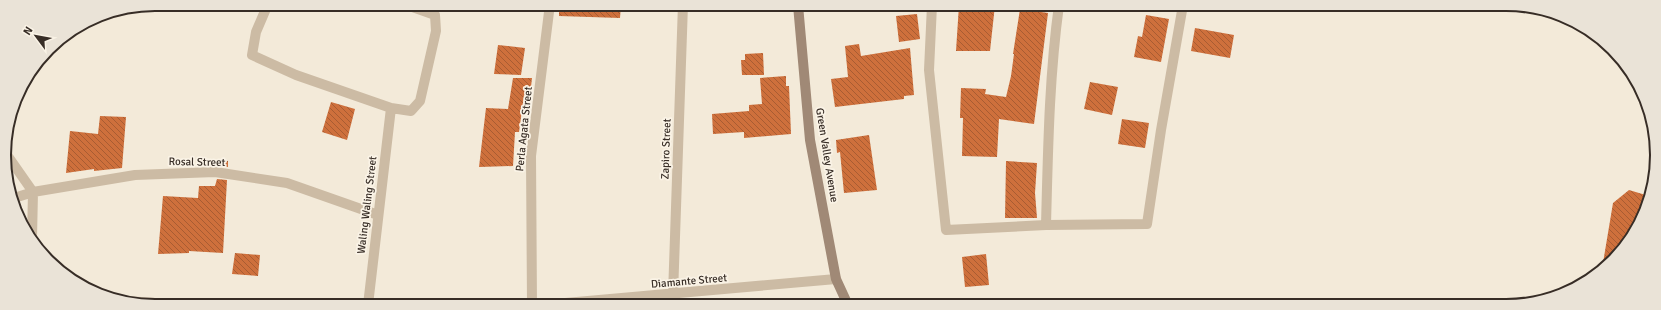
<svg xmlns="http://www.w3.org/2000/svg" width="1661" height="310" font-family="Signika,sans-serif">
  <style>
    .building { fill: url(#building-back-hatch) }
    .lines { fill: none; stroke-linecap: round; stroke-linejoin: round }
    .street { stroke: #ccbba4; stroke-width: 10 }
    .secondary { stroke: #a08976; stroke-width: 10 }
    .labels { text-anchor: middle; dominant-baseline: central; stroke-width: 3.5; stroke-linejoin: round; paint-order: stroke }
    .street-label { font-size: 11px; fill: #372d26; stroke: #faf3e6 }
    .rim { fill: none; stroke: #372d26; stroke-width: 2 }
  </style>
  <defs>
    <pattern id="building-back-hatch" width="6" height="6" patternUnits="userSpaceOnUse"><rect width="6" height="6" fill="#ce703c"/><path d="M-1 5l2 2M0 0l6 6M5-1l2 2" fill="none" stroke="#a85c32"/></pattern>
  </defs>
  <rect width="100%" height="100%" fill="#f3ead9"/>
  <!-- building -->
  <path class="building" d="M559,4H621L620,18L559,16Z
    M959,5H995L990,51H956Z
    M1020,9L1048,13L1034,124L999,119L997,157L962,156L963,118H960L961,88L986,89L985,94L1006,97L1011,76L1014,54H1013Z
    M917,14L920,39L899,42L896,16Z
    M1146,15L1169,19L1161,62L1134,57L1138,36L1142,37Z
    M1195,28L1234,35L1230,58L1191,51Z
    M859,44L861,56L910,48L914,95L904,96V99L835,107L831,79L848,77L845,46Z
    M498,45L525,48L521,75L494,74Z
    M763,53L764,75H742L741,60H745V54Z
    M786,76V86H789L791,134L744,138V132L713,134L712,114L749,111V105L762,104L760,78Z
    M513,78H532L530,96L524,95L519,132H515L513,166L479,167L486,108L508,109Z
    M1090,82L1118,87L1112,115L1084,109Z
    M331,102L355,109L347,140L322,132Z
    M100,116L126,117L122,168L94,171V169L66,173L70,131L98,134Z
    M1122,119L1149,123L1145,148L1118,144Z
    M869,135L877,190L844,193L840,152L837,153L836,140Z
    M221,160L228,161V167L219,166Z
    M1006,161L1037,163L1035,193L1037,218H1005Z
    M217,179L227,180L223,253L189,251V253L158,254L163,196L198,198L199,186H215Z
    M1629,190L1649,196L1642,222L1613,262L1602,269L1613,203Z
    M235,253L260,255L258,276L232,274Z
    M986,254L989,285L965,287L962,257Z"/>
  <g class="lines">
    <!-- street -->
    <path class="street" d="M268,4L256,32L252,55L296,75L391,108L411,111L420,101L436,31L435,15L404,4
      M932,5L929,70L946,230L1046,225L1147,224L1161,130L1183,5
      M5,152L33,192L32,238
      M11,199L33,192L135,175L215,172L287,183L378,215
      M1046,225C1048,151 1049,78 1059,5
      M673,295L683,4
      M126,301L185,305
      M368,305L391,108
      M532,305L531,156L550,4
      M543,305L836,279"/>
    <!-- secondary -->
    <path class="secondary" d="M798,5L810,140L836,279L848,305"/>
  </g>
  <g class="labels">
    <!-- street labels -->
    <g class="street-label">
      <text transform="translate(524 129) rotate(-84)">Perla Agata Street</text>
      <text transform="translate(666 149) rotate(-88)">Zapiro Street</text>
      <text transform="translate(827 155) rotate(81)">Green Valley Avenue</text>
      <text transform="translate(197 162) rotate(1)">Rosal Street</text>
      <text transform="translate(367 205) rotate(-83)">Waling Waling Street</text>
      <text transform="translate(689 281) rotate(-5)">Diamante Street</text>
    </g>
  </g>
  <!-- crop -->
  <path d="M0 0H1661V310H0ZM155 11H1506A144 144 0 0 1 1650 155V155A144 144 0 0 1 1506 299H155A144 144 0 0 1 11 155V155A144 144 0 0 1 155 11Z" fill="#eae3d7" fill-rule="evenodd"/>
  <path class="rim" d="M155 11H1506A144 144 0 0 1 1650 155V155A144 144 0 0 1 1506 299H155A144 144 0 0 1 11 155V155A144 144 0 0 1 155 11Z"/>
  <!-- north arrow -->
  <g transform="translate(36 36) rotate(302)" stroke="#faf3e6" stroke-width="3" paint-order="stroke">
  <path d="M0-3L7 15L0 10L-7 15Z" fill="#372d26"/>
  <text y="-6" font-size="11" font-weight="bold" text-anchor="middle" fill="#372d26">N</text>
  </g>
</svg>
